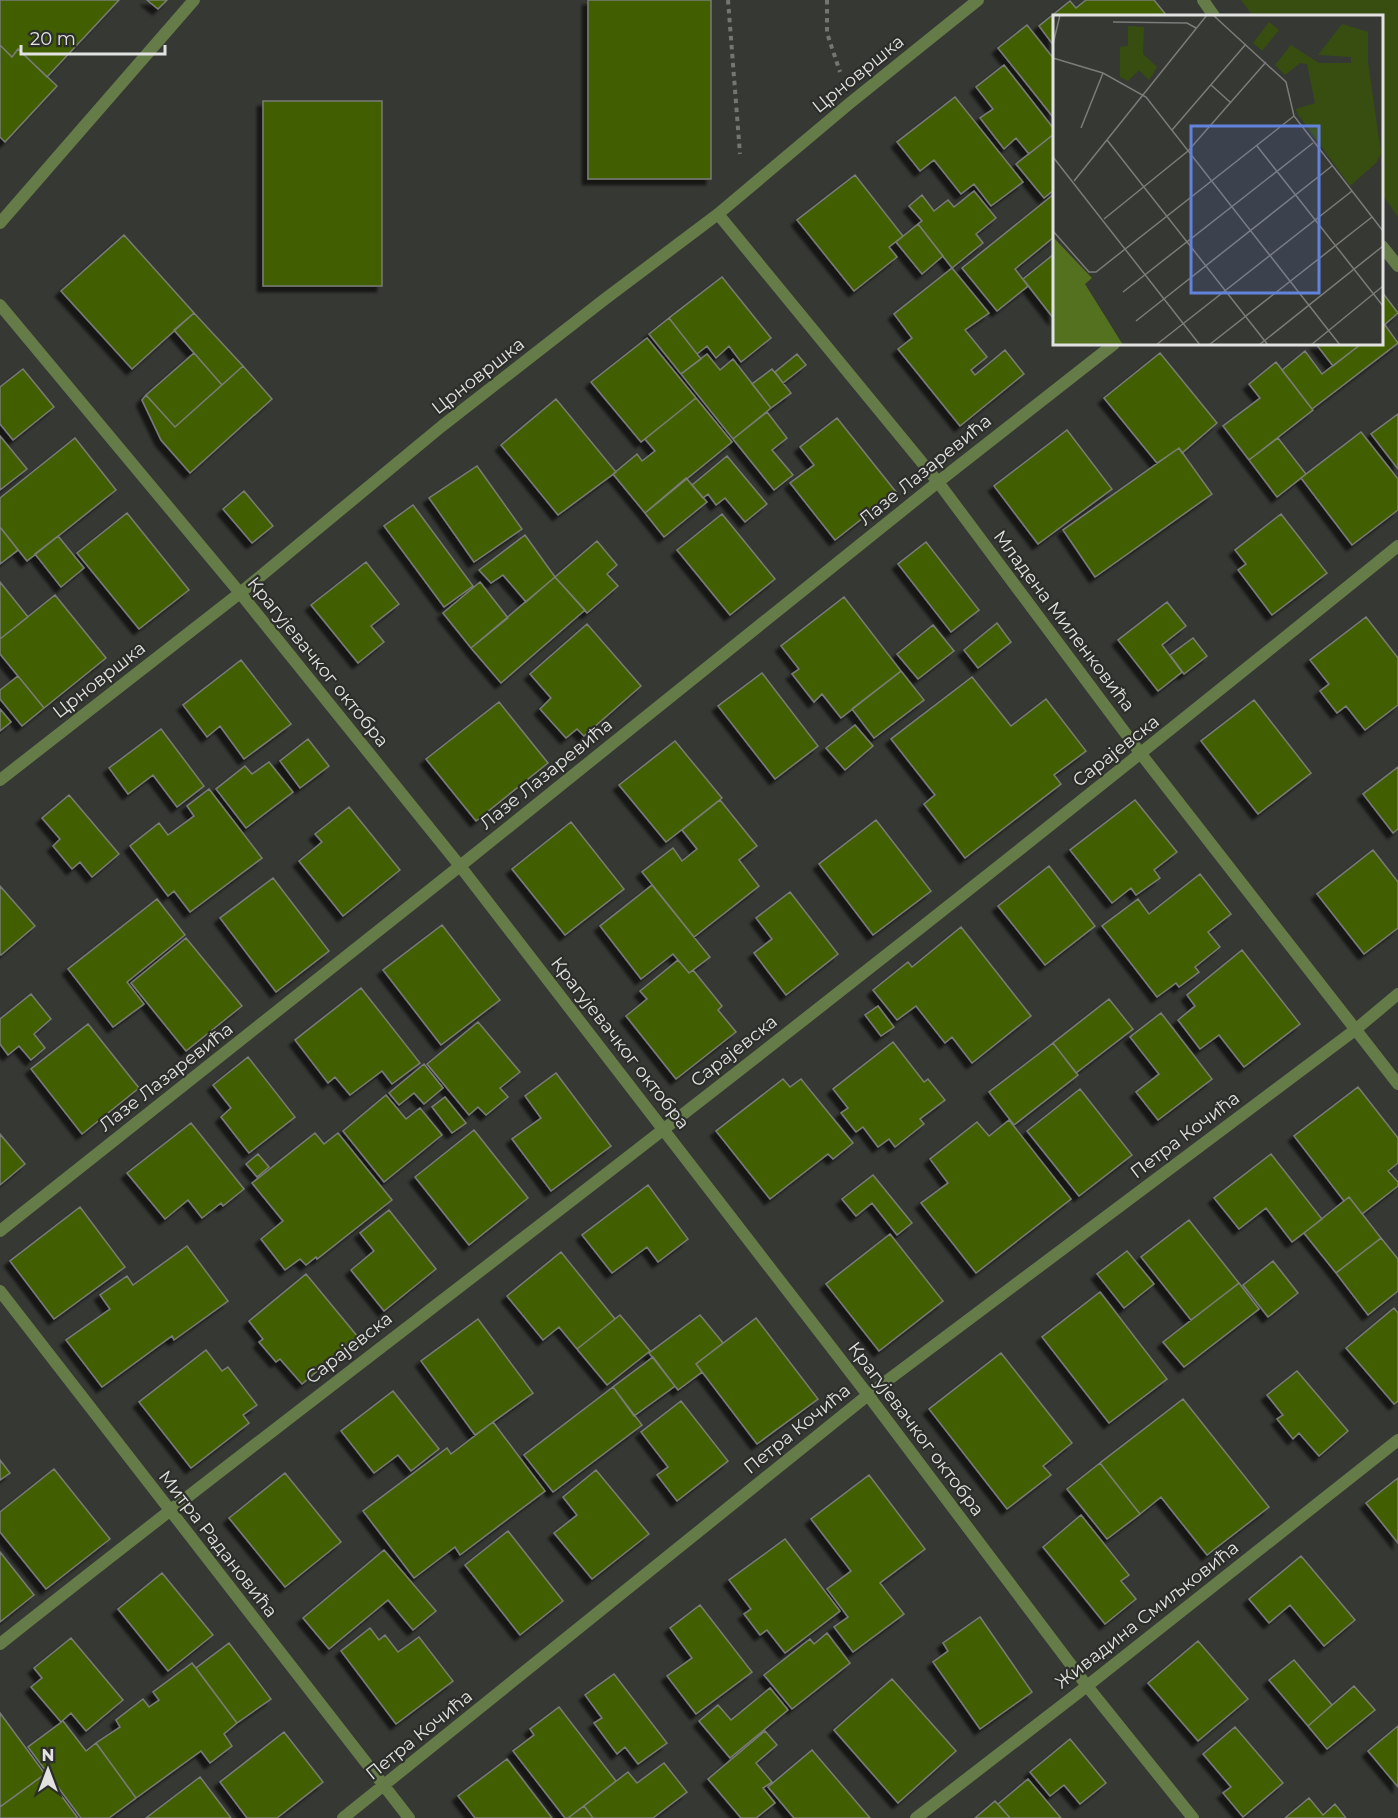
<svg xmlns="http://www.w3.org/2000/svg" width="1398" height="1818" font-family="Montserrat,sans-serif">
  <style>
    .green { fill: #384e10 }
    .building { fill: #435f02; stroke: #797c77; stroke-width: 1.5; filter: url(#shadow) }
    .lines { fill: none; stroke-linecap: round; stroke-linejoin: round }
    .path { stroke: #757673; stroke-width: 4; stroke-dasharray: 4.5 4.5; stroke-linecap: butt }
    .minor { stroke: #657b48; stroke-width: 12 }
    .labels { text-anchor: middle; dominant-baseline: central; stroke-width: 4.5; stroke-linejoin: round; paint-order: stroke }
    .street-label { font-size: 18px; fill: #e2e3e1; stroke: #2c2e2a }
    .inset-road { fill: none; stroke: #7b7c79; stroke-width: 1.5 }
    .view { fill: #6282db; fill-opacity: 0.15; stroke: #6282db; stroke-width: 3 }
    .inset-edge { fill: none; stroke: #e2e3e1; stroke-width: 3 }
  </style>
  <defs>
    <filter id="shadow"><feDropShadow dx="-5.5" dy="5.5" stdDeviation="1.5" flood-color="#0009"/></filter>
  </defs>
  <rect width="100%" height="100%" fill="#363834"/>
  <!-- green -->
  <path class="green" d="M1241,0H1398V217L1382,194V16H1253Z"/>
  <!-- building -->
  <path class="building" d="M0,0H119L47,77L18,49L12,57L0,45Z
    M147,0H167L158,9Z
    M588,0H711V179H588Z
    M1086,0H1154L1167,16H1054V46L1039,26L1070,1L1076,8Z
    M1027,25L1054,59V115L1053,117L998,48Z
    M0,45L12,57L18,49L57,86L5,142L0,137Z
    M1004,65L1054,129V134L1029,154L1016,138L1004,149L980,118L993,109L976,87Z
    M955,97L1023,182L991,206L974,184L961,194L934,160L920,171L897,142Z
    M263,101H382V286H263Z
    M1054,134V190L1044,198L1016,164Z
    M855,175L903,236L889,247L897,257L854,291L797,220Z
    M974,191L996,218L976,234L983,243L952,268L918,224L922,221L909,206L922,195L934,211L948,200L954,207Z
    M1054,194V237L1015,269L1028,286L997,311L962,268Z
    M918,224L943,256L922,274L896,242Z
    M124,235L194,313L132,369L61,291Z
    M1054,254V319L1023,279Z
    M952,268L989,313L965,330L987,357L971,370L975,375L1005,350L1024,374L960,426L898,349L912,338L894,314Z
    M722,277L771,338L741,362L729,346L716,358L707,346L697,354L669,318Z
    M1382,292L1398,313L1382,327Z
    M194,313L243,366L222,385L174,330Z
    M669,318L701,359L681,374L649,334Z
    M1385,325L1398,343L1312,409L1282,370L1305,351L1322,374L1361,344H1382V327Z
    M647,338L696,398L641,442L591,382Z
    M1316,344H1361L1333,366Z
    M194,353L222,385L175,427L146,395Z
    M1160,353L1217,423L1182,453L1179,448L1157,463L1104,398Z
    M707,354L720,370L733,359L771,408L733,439L681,374Z
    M797,354L806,365L783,383L775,372Z
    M1276,362L1313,410L1249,460L1223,426L1260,398L1249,384Z
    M243,366L272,399L190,473L161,440L142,400L146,395L175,427Z
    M23,369L54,407L13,440L0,424V387Z
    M772,369L791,393L771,408L752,384Z
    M696,398L732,442L645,513L613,474L637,454L642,461L655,451L645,439Z
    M556,399L616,472L558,515L501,445Z
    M767,412L787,438L772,450L793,475L774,490L733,439Z
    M1398,414V469L1371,434Z
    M837,418L896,492L835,540L790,483L814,465L800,447Z
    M1067,430L1112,489L1038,544L994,486Z
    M1361,432L1398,479V510L1352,545L1301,478Z
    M0,436L27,469L0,490Z
    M75,438L116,490L27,561L0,527V498Z
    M1278,438L1306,474L1277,497L1249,460Z
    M1179,448L1212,494L1095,577L1063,530Z
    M727,456L767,504L745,522L725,498L716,505L708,494L703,498L692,485Z
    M477,466L522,529L474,562L429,498Z
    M686,478L707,502L664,537L645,513Z
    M244,491L273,526L252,543L223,509Z
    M413,505L473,586L444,607L384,526Z
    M127,513L189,590L139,629L77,553Z
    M722,514L775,579L730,615L677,550Z
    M1281,514L1327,573L1272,615L1238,570L1246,564L1235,550Z
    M0,527L18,550L0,564Z
    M525,535L555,577L526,602L503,575L491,583L479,570Z
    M58,536L84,568L61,587L35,554Z
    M597,541L617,565L607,574L618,586L587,613L555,577Z
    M926,542L979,610L951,632L898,564Z
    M366,562L399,604L371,626L384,642L358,663L311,605Z
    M555,577L585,610L501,683L471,648Z
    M0,582L28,617L0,639Z
    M480,582L508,618L471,648L443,613Z
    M55,595L106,658L44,708L0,654V639Z
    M844,597L901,671L841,718L822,694L814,702L792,674L799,669L781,646Z
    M1167,602L1186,626L1162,645L1182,672L1158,691L1118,640Z
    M1366,617L1398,658V705L1365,730L1346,706L1337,713L1320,691L1329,684L1310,660Z
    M997,623L1011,642L978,668L964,650Z
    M587,624L641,686L584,736L577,729L566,738L540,709L551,698L530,674Z
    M933,625L954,651L918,679L897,654Z
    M1193,638L1207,656L1184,674L1170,655Z
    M241,660L291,724L244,759L220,726L207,737L183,705Z
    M901,671L924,700L874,738L852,709Z
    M762,673L818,746L775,779L718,706Z
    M18,676L44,708L22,726L0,699V690Z
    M972,677L1011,726L1046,699L1086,751L1054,775L1061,784L965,858L924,804L935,795L891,739Z
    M1254,700L1311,773L1258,814L1201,741Z
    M499,702L548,763L476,821L426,759Z
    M0,709L11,722L0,731Z
    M855,725L873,746L845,770L826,748Z
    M161,729L204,786L177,807L153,775L128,794L109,768Z
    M308,739L329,766L300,788L280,761Z
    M675,741L722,798L666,842L619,785Z
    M269,762L293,792L246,828L216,789L245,766L252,774Z
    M1398,767V829L1393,833L1363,794Z
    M209,789L262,858L190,912L174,891L168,896L130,846L159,823L168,835L194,816L187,806Z
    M69,795L119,854L92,877L80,862L72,869L53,846L60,839L42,818Z
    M720,800L757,846L739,860L759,886L694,937L642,872L673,848L682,861L697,849L682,830Z
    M1135,800L1177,852L1154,870L1160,878L1136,895L1131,888L1112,903L1070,850Z
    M349,807L400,870L343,916L299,861L322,842L315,834Z
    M876,820L931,891L873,935L819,864Z
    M571,822L624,889L565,935L512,869Z
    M1373,850L1398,882V928L1364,954L1317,894Z
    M1049,866L1095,926L1045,965L998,906Z
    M1200,874L1231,914L1208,932L1220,947L1195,967L1199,972L1179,987L1176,983L1157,997L1102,926L1138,899L1149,914Z
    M273,878L329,951L276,992L220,918Z
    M652,885L710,957L689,973L673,954L641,979L600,926Z
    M0,886L35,926L1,955L0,954Z
    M790,892L838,954L786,995L754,953L772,939L756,918Z
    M157,899L185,935L127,982L144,1004L113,1027L68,969Z
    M442,925L500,1000L441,1045L383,970Z
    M961,927L1031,1016L972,1063L952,1037L945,1043L916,1006L897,1020L873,990L908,962L912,967Z
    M186,938L242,1006L186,1051L131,983Z
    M1242,950L1300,1024L1244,1067L1219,1035L1200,1049L1178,1020L1195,1006L1187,995Z
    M678,960L689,973L693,970L722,1006L718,1010L736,1032L676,1079L626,1016L647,999L640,991Z
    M361,988L420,1063L392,1084L382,1071L350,1095L335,1077L328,1083L295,1040Z
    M31,994L51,1019L34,1034L45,1048L31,1060L19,1046L8,1055L0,1044V1019Z
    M1109,999L1133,1029L1076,1073L1053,1043Z
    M878,1006L894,1027L881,1036L865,1015Z
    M1161,1013L1212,1079L1158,1120L1136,1092L1159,1074L1130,1037Z
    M478,1022L520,1072L500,1088L508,1097L486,1115L478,1107L469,1115L427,1064Z
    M88,1024L139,1088L82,1134L31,1069Z
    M893,1042L924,1082L928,1079L945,1100L920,1119L924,1124L895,1147L889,1139L878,1147L863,1127L856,1132L841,1113L848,1108L833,1089Z
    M1053,1043L1078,1075L1014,1125L989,1092Z
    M248,1057L295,1117L249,1153L221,1117L231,1108L213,1085Z
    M424,1064L443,1088L424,1104L414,1093L399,1105L389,1093Z
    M556,1073L611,1146L551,1191L512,1139L541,1118L525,1096Z
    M783,1079L790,1087L801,1079L853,1143L833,1159L828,1154L770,1199L716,1131Z
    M1358,1087L1398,1138V1163L1388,1171L1398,1182V1186L1362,1214L1349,1197L1344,1201L1294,1136Z
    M1080,1089L1132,1155L1079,1196L1027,1131Z
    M386,1095L406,1119L420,1108L442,1135L384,1182L343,1131Z
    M445,1097L466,1123L452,1133L432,1107Z
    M1009,1120L1071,1199L976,1273L921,1203L948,1183L930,1159L977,1122L989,1136Z
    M191,1123L244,1189L223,1206L221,1203L202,1218L188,1200L165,1219L127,1173Z
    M474,1130L528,1198L469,1245L415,1177Z
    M315,1133L324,1144L338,1133L392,1200L317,1259L316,1257L306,1265L300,1259L285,1270L261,1239L283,1221L252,1183Z
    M0,1134L25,1164L0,1185Z
    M258,1154L269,1167L257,1177L246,1164Z
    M1271,1154L1322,1219L1292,1242L1266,1208L1239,1229L1214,1198Z
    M873,1175L912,1223L897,1235L872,1203L856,1216L842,1199Z
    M648,1185L688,1239L658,1262L647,1247L612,1273L582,1235Z
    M1349,1197L1381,1238L1336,1273L1304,1233Z
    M80,1207L125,1267L54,1319L10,1261Z
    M389,1210L436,1269L384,1311L351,1270L374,1251L360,1233Z
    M1189,1220L1239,1283L1191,1320L1141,1257Z
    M890,1234L943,1301L879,1351L826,1284Z
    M1381,1238L1398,1259V1291L1368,1315L1336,1273Z
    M187,1246L228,1301L174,1340L172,1336L102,1387L66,1340L110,1309L100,1295L127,1276L133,1285Z
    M1127,1251L1154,1284L1124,1308L1097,1274Z
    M561,1252L615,1319L577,1349L559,1327L543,1340L507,1296Z
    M1273,1261L1298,1293L1268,1317L1243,1285Z
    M306,1274L358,1337L302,1384L280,1359L276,1362L259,1342L263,1339L249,1321Z
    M1239,1283L1259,1309L1184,1367L1163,1342Z
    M1100,1292L1167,1379L1109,1423L1042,1337Z
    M1394,1308L1398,1313V1401L1394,1404L1346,1348Z
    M620,1315L650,1351L607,1385L577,1349Z
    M700,1315L723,1343L696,1364L702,1372L678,1390L649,1353Z
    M756,1318L818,1399L757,1444L696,1364Z
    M478,1319L533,1393L475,1435L421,1361Z
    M206,1350L222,1371L228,1367L257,1405L243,1415L249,1423L191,1468L139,1402Z
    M1001,1353L1072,1443L1043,1466L1051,1475L1007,1509L929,1409Z
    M653,1357L675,1386L634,1416L613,1387Z
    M1297,1371L1348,1431L1319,1456L1299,1433L1293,1439L1277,1419L1283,1415L1267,1395Z
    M613,1387L642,1425L553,1492L524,1455Z
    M393,1391L439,1449L411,1471L398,1455L374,1473L341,1431Z
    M1183,1399L1269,1507L1207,1555L1161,1497L1140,1514L1100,1463Z
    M681,1401L728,1461L677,1501L657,1475L668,1467L641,1432Z
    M493,1422L545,1491L460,1555L455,1547L414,1578L363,1511L447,1448L451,1454Z
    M0,1460L10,1473L0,1480Z
    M1100,1463L1140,1514L1107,1539L1067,1489Z
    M54,1469L110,1539L46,1589L0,1532V1512Z
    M596,1470L649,1534L592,1579L554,1533L577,1515L563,1497Z
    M285,1473L341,1542L285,1587L229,1518Z
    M869,1475L925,1549L880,1583L904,1614L853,1652L834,1627L848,1617L827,1589L851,1571L811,1519Z
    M1398,1478V1543L1366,1503Z
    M1081,1515L1129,1575L1121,1581L1136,1599L1105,1624L1043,1547Z
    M508,1531L563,1601L520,1635L465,1565Z
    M785,1539L840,1611L785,1653L767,1630L760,1635L744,1614L751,1609L729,1580Z
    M384,1550L436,1611L413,1630L388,1600L329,1649L303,1618Z
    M0,1552L34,1595L0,1622Z
    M1301,1556L1355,1620L1324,1646L1290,1605L1269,1623L1249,1599Z
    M162,1573L213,1635L168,1671L118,1609Z
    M700,1605L752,1672L696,1714L667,1676L692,1658L670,1628Z
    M980,1617L1032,1692L980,1729L933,1662L948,1651L943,1643Z
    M370,1628L379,1640L385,1635L398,1652L419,1637L453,1681L396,1724L341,1651Z
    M827,1633L850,1663L792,1709L764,1675L810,1639L814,1644Z
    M71,1638L123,1700L86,1731L71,1713L61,1722L31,1687L42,1678L34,1668Z
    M1198,1641L1248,1699L1198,1741L1148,1683Z
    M229,1643L271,1699L237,1723L196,1668Z
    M1294,1660L1332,1705L1308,1726L1269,1680Z
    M192,1663L237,1723L224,1734L232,1746L210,1763L201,1751L136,1798L96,1743L120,1727L116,1720L143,1699L149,1707L159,1700L153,1692Z
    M614,1674L667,1743L638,1764L625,1747L617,1754L594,1723L602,1718L585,1695Z
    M892,1679L956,1751L898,1803L834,1730Z
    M1354,1686L1375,1710L1327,1749L1308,1726Z
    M770,1688L788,1710L730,1758L699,1721L718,1705L731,1720Z
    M559,1707L616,1781L568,1818H565L513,1751L534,1735L530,1729Z
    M0,1713L45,1774L0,1807Z
    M63,1721L86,1751L96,1743L136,1798L109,1818H81L28,1747Z
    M1398,1726V1787L1368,1751Z
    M1235,1727L1283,1783L1243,1817L1223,1793L1231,1787L1203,1754Z
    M765,1731L777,1745L756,1763L772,1782L763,1788L775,1803L756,1818H741L708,1779Z
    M284,1732L323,1782L277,1818H247L220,1782Z
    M1070,1739L1106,1783L1080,1804L1064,1785L1050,1796L1030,1772Z
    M812,1750L870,1818H794L768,1787Z
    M507,1759L552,1818H475L458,1796Z
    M664,1763L687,1792L653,1818H593L584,1806L628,1772L637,1783Z
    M45,1774L78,1818H0V1807Z
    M200,1777L231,1818H146Z
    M1028,1779L1061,1818H1010L998,1804Z
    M1309,1798L1323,1815L1335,1804L1346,1818H1285Z
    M995,1801L1010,1818H975Z
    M584,1806L593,1818H568Z"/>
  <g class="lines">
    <!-- path -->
    <path class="path" d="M728,0L740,154
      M827,0V33L840,72"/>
    <!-- minor -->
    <path class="minor" d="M1203,0L1214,16
      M718,214L938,482L1141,754L1398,1084
      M0,223L194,0
      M1382,246L1398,266
      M0,305L240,593L460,866L868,1395L1087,1686L1193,1818
      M0,780L240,593L442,426L605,299L718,214L850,103L978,0
      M0,1231L460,866L938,482L1114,344
      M0,1291L409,1818
      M0,1644C219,1470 443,1301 664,1129C911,937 1155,743 1398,546
      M343,1818L868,1395L1355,1030L1398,994
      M916,1818L1087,1686L1398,1440"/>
  </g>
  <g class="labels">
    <!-- street labels -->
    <g class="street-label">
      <text transform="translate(858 74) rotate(-39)">Црновршка</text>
      <text transform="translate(478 376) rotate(-38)">Црновршка</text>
      <text transform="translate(925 470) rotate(-39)">Лазе Лазаревића</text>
      <text transform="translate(1064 621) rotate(53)">Младена Миленковића</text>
      <text transform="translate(318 662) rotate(51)">Крагујевачког октобра</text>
      <text transform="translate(99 680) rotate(-38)">Црновршка</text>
      <text transform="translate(1116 751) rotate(-38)">Сарајевска</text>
      <text transform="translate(546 774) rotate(-39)">Лазе Лазаревића</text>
      <text transform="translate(620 1043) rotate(52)">Крагујевачког октобра</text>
      <text transform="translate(734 1051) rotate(-38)">Сарајевска</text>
      <text transform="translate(166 1077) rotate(-38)">Лазе Лазаревића</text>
      <text transform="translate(1185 1135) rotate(-37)">Петра Кочића</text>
      <text transform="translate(349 1348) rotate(-38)">Сарајевска</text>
      <text transform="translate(797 1429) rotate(-39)">Петра Кочића</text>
      <text transform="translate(916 1429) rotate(53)">Крагујевачког октобра</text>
      <text transform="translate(218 1544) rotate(52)">Митра Радановића</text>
      <text transform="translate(1147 1615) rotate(-38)">Живадина Смиљковића</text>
      <text transform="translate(419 1735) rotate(-39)">Петра Кочића</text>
    </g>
  </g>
  <!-- overview -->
  <g transform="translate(1053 15)">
    <rect width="330" height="330" fill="#363834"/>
    <path d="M216,7L226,15L209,36L200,28ZM289,9L315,17V47L328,138L323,148L297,171L244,98L243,94L262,88L254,49L247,48L232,60L222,50L238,30L266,48H298V42L265,40ZM75,11L91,12L90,39L104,52L96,65L86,55L75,66L67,62V32L75,31Z" fill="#384e10"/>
    <path d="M0,222L39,263L32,269L70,330H0Z" fill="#53711e"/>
    <path class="inset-road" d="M160,0L233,67L241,101L330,216M60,7L134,8L143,13M0,29L7,0M0,43L50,58L93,82L287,330M158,70L177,87M28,113L50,58M119,115L193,29M54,125L215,330M204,131L330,291M0,142L147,330M21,166L154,0M51,204L135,136L213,47M0,216L36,257H43L241,101M70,277L260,128M83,306L279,151M103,330L299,176M156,330L319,202M206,330L330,231M258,330L330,271"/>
    <path class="view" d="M138,111H266V278H138Z"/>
    <rect width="330" height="330" class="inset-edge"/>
  </g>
  <!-- north arrow -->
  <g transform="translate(48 1770)" stroke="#2c2e2a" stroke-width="4.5" paint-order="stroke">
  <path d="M0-4.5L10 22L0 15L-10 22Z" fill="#e2e3e1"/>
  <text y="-9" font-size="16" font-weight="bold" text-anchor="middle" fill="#e2e3e1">N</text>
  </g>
  <!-- scale -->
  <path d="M21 45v9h144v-9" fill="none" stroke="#e2e3e1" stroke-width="3"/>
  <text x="30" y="45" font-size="18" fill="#e2e3e1" stroke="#2c2e2a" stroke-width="4.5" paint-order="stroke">20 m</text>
</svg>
